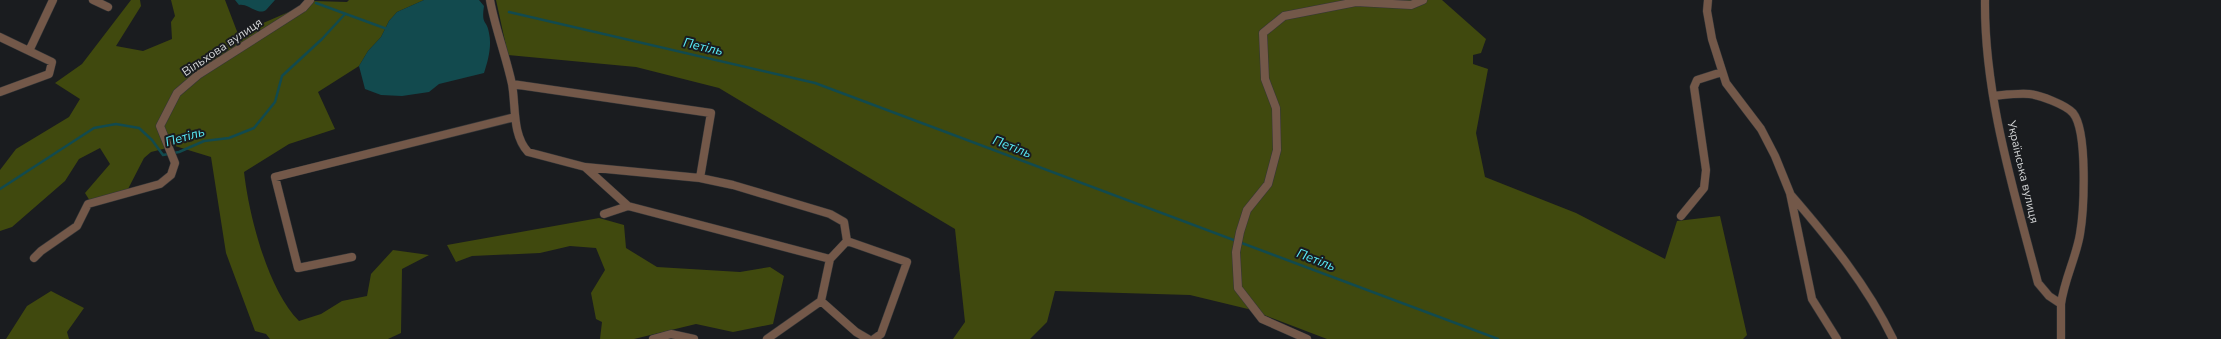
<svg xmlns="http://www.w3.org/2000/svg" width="2221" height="339" font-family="'Nunito Sans',sans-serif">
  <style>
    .green { fill: #40490e }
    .water { fill: #124a4e }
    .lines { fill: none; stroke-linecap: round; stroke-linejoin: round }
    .stream { stroke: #124a4e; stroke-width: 2.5 }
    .minor-casing { stroke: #343638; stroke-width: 9 }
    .minor { stroke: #735849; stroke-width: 8 }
    .labels { text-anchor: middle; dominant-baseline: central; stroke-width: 4; stroke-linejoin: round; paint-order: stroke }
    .street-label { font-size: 12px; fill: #d2d4d5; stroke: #1a1c1f }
    .water-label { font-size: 13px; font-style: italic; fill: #58eaf6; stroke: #1a1c1f }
  </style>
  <rect width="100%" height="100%" fill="#1a1c1f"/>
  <!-- green -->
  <path class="green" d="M131,0H140L141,6L116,46L143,51L172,39L171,22L175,16L171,0H225L238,34L314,1L347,2L349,0H424L397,12L389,21L381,37L368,51L359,66L318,92L335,129L289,144L244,172C249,216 268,290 299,321L321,314L342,301L367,296L371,274L393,250L429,255L402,269L401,333L388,339H270L266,334L255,331L226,253L211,157L175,146L151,152L144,158L128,189L90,201L85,193L110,164L100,148L79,159L65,181L12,227L0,231V170L16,149L69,117L80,99L55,83L82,64Z
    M496,0H1442L1486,39L1481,53L1473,55V64L1488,69L1476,133L1485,177L1576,213L1665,259L1677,221L1720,216L1747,335L1743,339H1327L1248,309L1190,295L1055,291L1047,322L1030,339H953L965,322L955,229L719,88L636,67L508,55Z
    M599,218L624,225L626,248L657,267L740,272L770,267L784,276L773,324L733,332L696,324L634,339H600L602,322L596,319L591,293L605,270L596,248L570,246L540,253L472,256L456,262L447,245Z
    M51,291L84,308L67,332L69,339H6L27,306Z"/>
  <!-- water -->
  <path class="water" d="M235,0H275C272,3 269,7 266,10C258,16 248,3 239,5Z
    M424,0H479L484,6C481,26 487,19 489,33C492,46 488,61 484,73L439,84L429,92L402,96L381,95L365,89L359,66L368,51L381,37L389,21L397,12Z"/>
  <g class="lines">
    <!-- stream -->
    <path class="stream" d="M316,3L387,29
      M509,12L815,83L1498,339
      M0,189L94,128L116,124L139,128L152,140L163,155L179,152L204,141L229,138L254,128L275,102L282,76L322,39L345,14"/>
    <!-- minor casing -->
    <g class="minor-casing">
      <path id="minor" d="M93,0L108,7
        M490,0C495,28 506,56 512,84C516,106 512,135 528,152L585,167L628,206L604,214
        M1708,0L1707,11L1712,39L1726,83L1761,129L1775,156L1790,193L1812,299L1837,339
        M1985,0C1984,96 2014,191 2038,283L2049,296L2061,304V339
        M0,37L52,62L49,74L0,92
        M29,51L53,0
        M512,84L711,113L700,178L585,167
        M1993,96C2004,95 2018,93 2029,94C2040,95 2066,105 2073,113C2088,131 2084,211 2080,234C2076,258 2064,280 2061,304
        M700,178L733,185L830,214L844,222L847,241L830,259
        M1791,195C1829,239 1867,285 1893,339
        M628,206L830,259L821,301L856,332L868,339
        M1681,216L1704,188L1706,170L1694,87L1697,80L1722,72
        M847,241L907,262L881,334L874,339
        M352,257L298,268L275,177L515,117
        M34,258L41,251L77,226L88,204L160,184L171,175L175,163L160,126L177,93L198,75L303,8L310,0
        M653,339L671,334L694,339
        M767,339L821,301
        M1307,339L1262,319L1238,288L1236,252L1240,232L1247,210L1268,184L1277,150L1276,108L1265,79L1263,33L1284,16L1356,2L1411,5L1423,0"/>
    </g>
    <!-- minor -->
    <use href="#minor" class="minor"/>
  </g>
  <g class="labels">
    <!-- street labels -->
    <g class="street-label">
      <text transform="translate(222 47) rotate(-34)">Вільхова вулиця</text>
      <text transform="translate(2023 172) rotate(77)">Українська вулиця</text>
    </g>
    <!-- water labels -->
    <g class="water-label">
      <text transform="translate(703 47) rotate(13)">Петіль</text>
      <text transform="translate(185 137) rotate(-16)">Петіль</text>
      <text transform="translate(1012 147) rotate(21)">Петіль</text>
      <text transform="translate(1316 260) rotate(21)">Петіль</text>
    </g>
  </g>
</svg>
